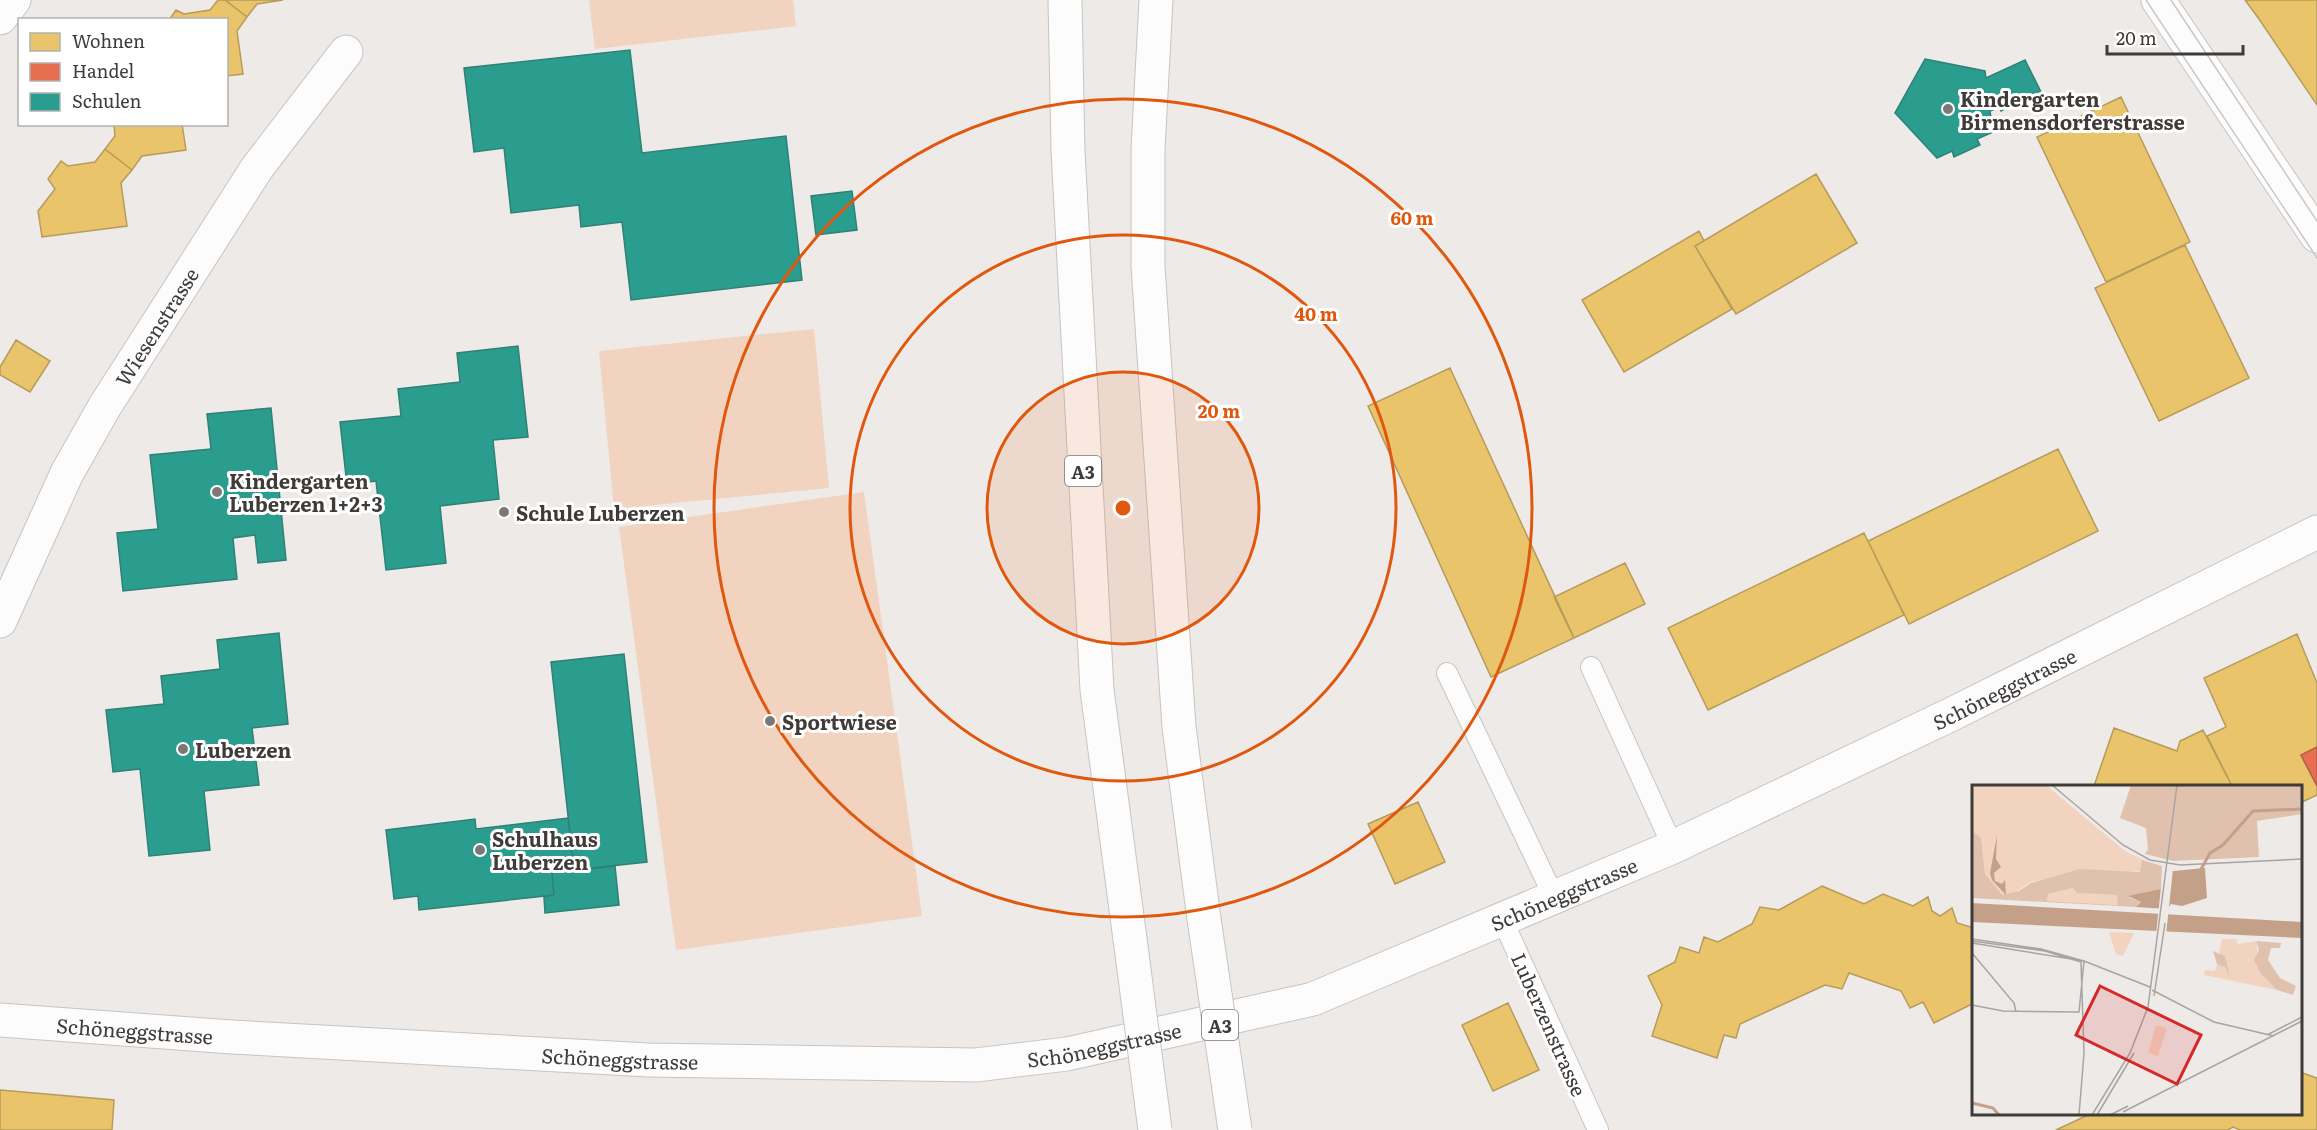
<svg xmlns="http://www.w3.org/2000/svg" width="2317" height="1130" font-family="Literata,serif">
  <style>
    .grass { fill: #f2d3bf }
    .homes { fill: #e9c46a; stroke: #b69b5b; stroke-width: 1.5 }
    .shops { fill: #e76f51; stroke: #b55f4a; stroke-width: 1.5 }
    .schools { fill: #2a9d8f; stroke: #308075; stroke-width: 1.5 }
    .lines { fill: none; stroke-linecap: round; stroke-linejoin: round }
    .lane-casing { stroke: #c7c4c2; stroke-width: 22 }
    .street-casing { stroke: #c7c4c2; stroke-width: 35 }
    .primary-casing { stroke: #c7c4c2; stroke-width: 35 }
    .highway-casing { stroke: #c7c4c2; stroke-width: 35 }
    .lane { stroke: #fcfcfc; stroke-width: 20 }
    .street { stroke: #fcfcfc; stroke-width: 33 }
    .primary { stroke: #fcfcfc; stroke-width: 33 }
    .highway { stroke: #fcfcfc; stroke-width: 33 }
    .tram { stroke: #c9c7c7; stroke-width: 1.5 }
    .highway-bridge-casing { stroke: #c7c4c2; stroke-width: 35; stroke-linecap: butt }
    .highway-bridge { stroke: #fcfcfc; stroke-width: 33 }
    .ring { fill: none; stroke: #e0580e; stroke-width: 3 }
    .poi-dot { fill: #7c7876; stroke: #fff; stroke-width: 2 }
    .labels { text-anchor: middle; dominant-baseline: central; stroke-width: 6; stroke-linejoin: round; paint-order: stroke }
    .shield { fill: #fff; stroke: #797674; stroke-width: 1.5 }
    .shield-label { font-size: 18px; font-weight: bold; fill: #3f3b39 }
    .poi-label { font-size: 20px; font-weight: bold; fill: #3f3b39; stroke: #fff; text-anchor: start }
    .street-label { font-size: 20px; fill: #3f3b39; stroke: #fff }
    .inset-river { fill: none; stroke: #c4a089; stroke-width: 3 }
    .inset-road { fill: none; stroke: #a8a4a2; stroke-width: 1.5 }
    .view { fill: #d62828; fill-opacity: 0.15; stroke: #d62828; stroke-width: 3 }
    .inset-edge { fill: none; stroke: #3f3b39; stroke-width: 3 }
    .centre { fill: #e0580e; stroke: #fff; stroke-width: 3 }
    .ring-label { font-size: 18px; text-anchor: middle; font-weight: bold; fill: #e0580e; stroke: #fff; stroke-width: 6; stroke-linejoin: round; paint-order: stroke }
  </style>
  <rect width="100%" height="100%" fill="#eeeae8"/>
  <!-- grass -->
  <path class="grass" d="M589,0H793L796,26L595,49Z
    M814,329L829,488L614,509L599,351Z
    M864,492L922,916L676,950L619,527Z"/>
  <!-- homes -->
  <path class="homes" d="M218,0H225L247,17L237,31L243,74L226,76V20H169L176,10L184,14L210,10Z
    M225,0H283L257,4L247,17Z
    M2245,0H2317V105L2259,19Z
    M2121,97L2190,242L2106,282L2037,137Z
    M114,124H182L186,150L142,156L132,170L105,149L115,136Z
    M105,149L132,170L121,183L127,226L42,237L38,211L55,189L48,179L61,161L68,166L95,162Z
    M1816,174L1857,243L1736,314L1695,246Z
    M1699,231L1704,241L1695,246L1732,309L1624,372L1582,300Z
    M2185,245L2249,378L2159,421L2095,288Z
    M16,340L50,361L30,392L0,375V367Z
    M1450,368L1574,638L1491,677L1368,406Z
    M2058,449L2098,531L1909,624L1868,541Z
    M1864,533L1904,615L1708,710L1668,628Z
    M1625,563L1645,604L1574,638L1554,597Z
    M2297,634L2317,683V747L2301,755L2317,786V795L2300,803V786H2232L2207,736L2226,727L2204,678Z
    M2114,728L2177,751L2180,741L2203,730L2232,786H2094Z
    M1418,802L1445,862L1395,884L1368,824Z
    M1822,886L1864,904L1883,894L1913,906L1928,897L1932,911L1940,916L1952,908L1957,923L1974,928V1003L1934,1023L1923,1002L1910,1008L1901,991L1849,973L1842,989L1825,985L1740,1024L1736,1038L1724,1035L1717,1058L1652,1036L1662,1005L1648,976L1675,962L1680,947L1699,953L1704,937L1718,942L1752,924L1760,907L1779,910Z
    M1508,1003L1539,1070L1493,1091L1462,1025Z
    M2300,1072L2317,1078V1130H2240L2233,1127L2228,1130H2056L2090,1114H2300Z
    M0,1090L114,1100L112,1130H0Z"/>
  <!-- shops -->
  <path class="shops" d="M2317,747V786L2301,755Z"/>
  <!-- schools -->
  <path class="schools" d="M630,50L642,153L786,136L802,280L631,300L622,222L581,227L579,205L511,213L504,148L474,152L464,68Z
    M1925,59L1985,71L1986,78L2025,60L2041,92L2001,111L2000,107L1990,111L1993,132L1977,139L1980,145L1954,157L1952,151L1937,158L1895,113Z
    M852,191L857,230L816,235L811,196Z
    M518,346L528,437L493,440L499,499L440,506L446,563L386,570L376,481L347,485L340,422L401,416L398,389L460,382L457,353Z
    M271,408L286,560L258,563L255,535L233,538L237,579L123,591L117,533L158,529L150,455L211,449L207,414Z
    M279,633L288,724L252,728L259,785L204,791L210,850L149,856L140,769L113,772L106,710L164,704L161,676L220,669L217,640Z
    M624,654L647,862L574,870L551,662Z
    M568,818L574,870L552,873L554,895L419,910L418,896L394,899L386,830L475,819L476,829Z
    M615,866L619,905L545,913L544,897L554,895L552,873Z"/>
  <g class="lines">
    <!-- lane casing -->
    <g class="lane-casing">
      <path id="lane" d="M1591,667L1673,847
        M1447,673L1554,897
        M1502,919L1598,1130"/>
    </g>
    <!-- street casing -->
    <g class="street-casing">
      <g id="street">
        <path d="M2158,0L2317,236"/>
        <path id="s1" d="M0,621L67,473L105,406L257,168L346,52"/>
        <path id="s2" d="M0,1020L232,1037L648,1060L976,1065L1067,1054L1313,999L1673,847L1950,715L2317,532"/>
      </g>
    </g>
    <!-- primary casing -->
    <g class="primary-casing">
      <path id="primary" d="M0,18L14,0"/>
    </g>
    <!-- highway casing -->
    <g class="highway-casing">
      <path id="highway" d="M1065,0L1068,151L1097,690L1130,939
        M1156,0L1148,149V266L1179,727L1204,919"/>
    </g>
    <!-- lane -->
    <use href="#lane" class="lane"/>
    <!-- street -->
    <use href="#street" class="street"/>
    <!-- primary -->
    <use href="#primary" class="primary"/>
    <!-- highway -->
    <use href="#highway" class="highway"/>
    <!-- tram -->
    <path class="tram" d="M2146,0L2317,258
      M2171,0L2317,221"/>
    <!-- highway-bridge casing -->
    <g class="highway-bridge-casing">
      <path id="highway-bridge" d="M1204,919L1235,1130
        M1130,939L1155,1130"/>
    </g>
    <!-- highway-bridge -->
    <use href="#highway-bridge" class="highway-bridge"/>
  </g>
  <!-- distance rings -->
  <circle cx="1123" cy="508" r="136" fill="#e0580e" fill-opacity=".12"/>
  <g class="ring">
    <circle cx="1123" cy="508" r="136"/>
    <circle cx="1123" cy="508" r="273"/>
    <circle cx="1123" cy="508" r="409"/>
  </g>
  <!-- markers -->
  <g class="poi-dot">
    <circle cx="1948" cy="109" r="6"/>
    <circle cx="217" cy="492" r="6"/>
    <circle cx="504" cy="512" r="6"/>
    <circle cx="770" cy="721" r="6"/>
    <circle cx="183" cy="749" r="6"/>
    <circle cx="480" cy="850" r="6"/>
  </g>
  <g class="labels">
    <!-- shield labels -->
    <g class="shield">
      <rect x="1065" y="456" width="36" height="30" rx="4.5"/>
      <rect x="1202" y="1010" width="36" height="30" rx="4.5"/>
    </g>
    <g class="shield-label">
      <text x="1083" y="471">A3</text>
      <text x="1220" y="1025">A3</text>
    </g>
    <!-- poi labels -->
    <g class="poi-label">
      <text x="1960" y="98">Kindergarten<tspan x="1960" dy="23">Birmensdorferstrasse</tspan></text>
      <text x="229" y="480">Kindergarten<tspan x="229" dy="23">Luberzen 1+2+3</tspan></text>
      <text x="516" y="512">Schule Luberzen</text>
      <text x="782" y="721">Sportwiese</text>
      <text x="195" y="749">Luberzen</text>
      <text x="492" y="838">Schulhaus<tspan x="492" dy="23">Luberzen</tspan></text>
    </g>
    <!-- street labels -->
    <g class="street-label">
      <text stroke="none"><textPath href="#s1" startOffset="334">Wiesenstrasse</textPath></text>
      <text stroke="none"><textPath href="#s2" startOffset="2079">Schöneggstrasse</textPath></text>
      <text stroke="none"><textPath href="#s2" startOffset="1593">Schöneggstrasse</textPath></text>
      <text transform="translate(1550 1024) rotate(66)">Luberzenstrasse</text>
      <text stroke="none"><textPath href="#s2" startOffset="135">Schöneggstrasse</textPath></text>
      <text stroke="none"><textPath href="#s2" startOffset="1107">Schöneggstrasse</textPath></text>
      <text stroke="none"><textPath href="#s2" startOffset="621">Schöneggstrasse</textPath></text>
    </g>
  </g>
  <!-- overview -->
  <g transform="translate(1972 785)">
    <rect width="330" height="330" fill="#eeeae8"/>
    <path d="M0,0H74L153,66L174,76L171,86L97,89L59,97L32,114L13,89L9,52L0,46ZM102,103L105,108L145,110L147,120L75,116L76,109ZM250,154H264L266,159L284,156L289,189L305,205L232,190L233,185L243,186L245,179L253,182L258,193L248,168H247ZM184,240L195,243L186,271L176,268Z" fill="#f2d3bf"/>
    <path d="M159,0H330V29L285,36L287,72L201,76L173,69L176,64L174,43L148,33ZM0,46L9,52L13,89L30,110L47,106L59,98L108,84L168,87L170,75L190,81L189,104L156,112L169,117L164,122L0,113ZM101,103L105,108L145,110L146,120L75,116L76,109ZM284,156L309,158L308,163H299L296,175L308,193L324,201L321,210L305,205L289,189L282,175L287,165ZM241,166L253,171L258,193L253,182L245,179Z" fill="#dfc1ae" fill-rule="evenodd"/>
    <path d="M137,147L162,148L151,171L144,169Z" fill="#f2d3bf"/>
    <path d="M25,50L24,74L29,82L22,88L23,96L30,99L33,95L34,110L20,95L18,88ZM233,83L235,113L210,121L199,119L196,124L164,122L169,117L156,111L189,104L191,87ZM0,118L330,137V153L0,137Z" fill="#c4a089"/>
    <path d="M191,84H201L194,150L184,149Z" fill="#eeeae8"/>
    <path class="inset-river" d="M228,86L238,68L251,60L281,26L330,24M0,318L21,323L27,330"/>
    <path class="inset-road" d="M80,0L151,60L178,75L208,80L330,74M0,154L69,164L112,176M0,156L73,166L109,177L112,268L107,330M0,158L112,176L178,202M0,168L42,218L44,227M180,205L242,237L302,251M182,211L193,138M0,220L31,226L107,227L112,176M295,250L330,232M151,327L330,236M120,330L158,268L176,222L205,0M125,330L162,268M138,330L156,321"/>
    <path class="view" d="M128,201L229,250L205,299L104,250Z"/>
    <rect width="330" height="330" class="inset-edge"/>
  </g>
  <circle cx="1123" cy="508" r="9" class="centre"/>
  <g class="ring-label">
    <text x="1412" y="225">60 m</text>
    <text x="1316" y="321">40 m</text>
    <text x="1219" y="418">20 m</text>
  </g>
  <!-- legend -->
  <rect x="18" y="18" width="210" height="108" fill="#ffffff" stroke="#b2b1b0" stroke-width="1.5"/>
  <rect x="30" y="33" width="30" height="18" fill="#e9c46a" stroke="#b2b1b0" stroke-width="1.5"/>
  <text x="72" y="48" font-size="18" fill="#3f3b39">Wohnen</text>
  <rect x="30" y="63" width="30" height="18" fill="#e76f51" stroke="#b2b1b0" stroke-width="1.5"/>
  <text x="72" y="78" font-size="18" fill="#3f3b39">Handel</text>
  <rect x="30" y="93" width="30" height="18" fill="#2a9d8f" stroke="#b2b1b0" stroke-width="1.5"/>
  <text x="72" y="108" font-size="18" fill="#3f3b39">Schulen</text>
  <!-- scale -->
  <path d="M2107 45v9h136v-9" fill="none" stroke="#3f3b39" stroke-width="3"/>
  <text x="2116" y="45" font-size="18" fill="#3f3b39" stroke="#ffffff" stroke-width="4.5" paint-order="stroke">20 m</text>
</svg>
